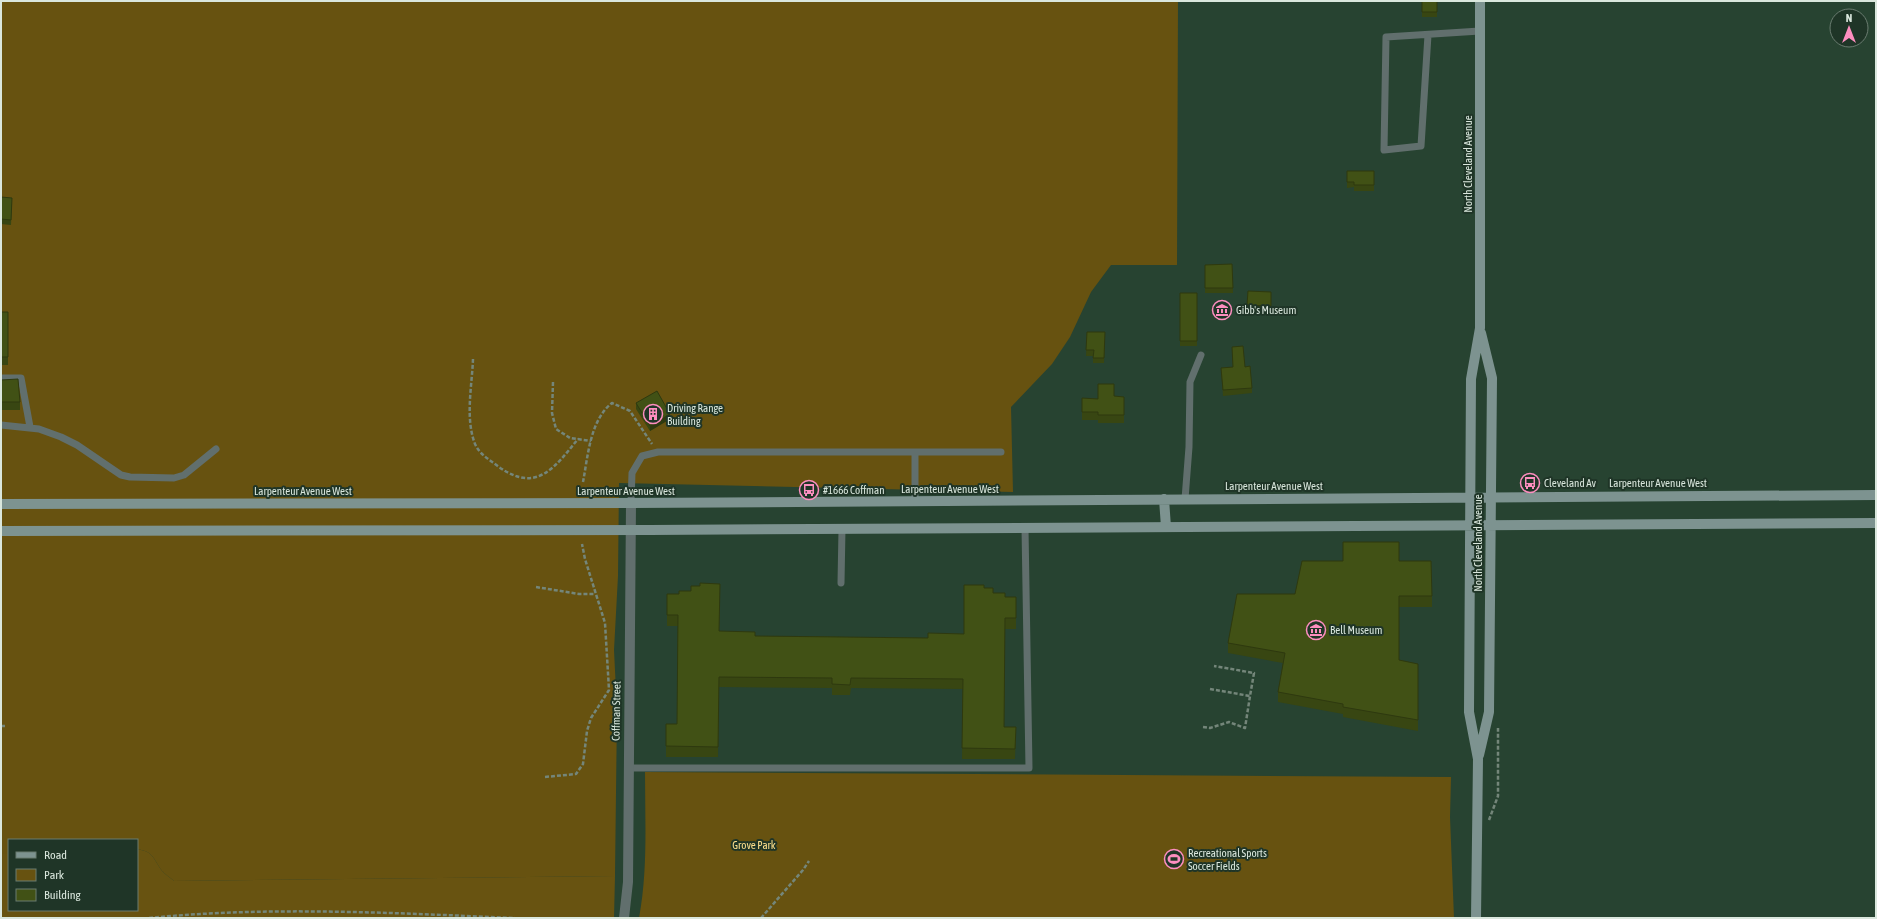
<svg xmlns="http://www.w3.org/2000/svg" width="1877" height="919" font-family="'Asap Condensed',sans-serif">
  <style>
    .built { fill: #274331; fill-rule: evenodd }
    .green { fill: #675210 }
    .forest { fill: #685311 }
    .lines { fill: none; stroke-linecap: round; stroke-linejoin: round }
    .path { stroke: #74867a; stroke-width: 2.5; stroke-dasharray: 4 2; stroke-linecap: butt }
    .lane { stroke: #616f6d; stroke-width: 7 }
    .street { stroke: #616f6d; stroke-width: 10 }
    .secondary { stroke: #7d9390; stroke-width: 10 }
    .wall { fill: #384612 }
    .shaded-wall { fill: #2e390f }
    .building { fill: #415115; stroke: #2e390f }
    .labels { text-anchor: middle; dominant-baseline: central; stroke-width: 4; stroke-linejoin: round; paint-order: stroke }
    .street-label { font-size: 11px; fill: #dae7dd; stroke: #1f3527 }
    .poi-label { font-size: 11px; fill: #dae7dd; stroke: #1f3527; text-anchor: start }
    .park-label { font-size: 11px; fill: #fee08c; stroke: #1f3527 }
  </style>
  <rect width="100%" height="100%" fill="#1f3527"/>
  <!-- built -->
  <path class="built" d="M1,1H1876V918H1ZM1837,16H1861V40H1837ZM9,840H137V910H9Z"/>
  <!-- green -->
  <path class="green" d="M1,1H1178L1177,265H1111L1091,292L1070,337L1052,364L1011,407L1013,492L619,483L618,576L614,650L617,711L615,876L174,881C171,878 167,876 164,873C153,861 156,852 137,849V840H9V854H1Z
    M645,772L1451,777L1450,817L1454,918H639C648,870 645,820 645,772Z"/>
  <!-- forest -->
  <path class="forest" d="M137,849C156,852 153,861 164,873C167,876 171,878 174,881L615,876L614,918H1V854H9V910H137Z"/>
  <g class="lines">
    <!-- path -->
    <path class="path" d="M473,359C472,386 465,418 475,444C480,455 490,460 499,467C537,494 555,467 578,439
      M553,382L552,413L556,429L570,438L591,441
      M583,482C588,456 590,420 612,403L630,411L652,444
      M536,587L579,594H595
      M1210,689L1250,696L1254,673L1214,666
      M1,726H5
      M1203,727L1210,728L1229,722L1245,728L1250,696
      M545,777L576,774L583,764L587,731L591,718L609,690L605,623L585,559L582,544
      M1489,820L1498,796V728
      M149,918C270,906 394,913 515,918
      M761,918L803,870L809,861"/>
    <!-- lane -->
    <path class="lane" d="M1428,35L1421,146L1384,150L1386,37L1480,31
      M1,378H21L30,427
      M1,425L39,429L61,437L77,445L121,475L130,477L174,478L184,475L216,449
      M915,452V501
      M1185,499L1189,447L1190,382L1201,355
      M631,503L632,473L642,456L658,452H1001
      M841,583L842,529
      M628,768H1029L1025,528"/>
    <!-- street -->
    <path class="street" d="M624,918L628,882L631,503"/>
    <!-- secondary -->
    <path class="secondary" d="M1164,499L1166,527
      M1,504L631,503L1876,495
      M1,531L650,530L1876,523
      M1479,755L1489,712L1492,378L1481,333
      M1476,918L1478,759L1469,712L1471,379L1480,328V1"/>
  </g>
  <!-- wall -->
  <path class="wall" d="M1422,1H1437V17H1422Z
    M1347,171H1374V191H1354V187L1347,188Z
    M1,197L12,204L11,225L1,224Z
    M1232,264L1233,293H1205V265Z
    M1248,291L1271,292V311H1247Z
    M1180,293H1197V346H1180Z
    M1,312H8V365H1Z
    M1087,332H1105L1104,363H1093V356H1086Z
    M1232,347L1245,367L1252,388V393L1223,396L1221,368L1233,367Z
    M1,380L20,402V410H1Z
    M1114,396L1124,397V423H1098V420H1082V398L1098,399Z
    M636,403L670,419L650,431L636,409Z
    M1399,561L1432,596V607H1399V660L1418,664V731L1343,717V714L1278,702V692L1283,663L1228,653V643Z
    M984,588L993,593L1005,597H1016V629H1005L1004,727H1016L1015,759H962L963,689L851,688L850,695H832V688L719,687L718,757H666V724H677L678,626H667V594L719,631L755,636L928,638L964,634Z"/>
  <!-- shaded-wall -->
  <path class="shaded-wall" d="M670,414V419L650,431V426Z"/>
  <!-- building -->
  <path class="building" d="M1422,1H1437V12H1422Z
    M1347,171H1374V185H1354V182H1347Z
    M1,197L12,198L11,220L1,219Z
    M1232,264L1233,288H1205V265Z
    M1248,291L1271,292V306L1247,305Z
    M1180,293H1197V341H1180Z
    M1,312H8V357H1Z
    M1087,332H1105L1104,358H1093L1094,350H1086Z
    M1243,346L1245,367L1250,366L1252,388L1223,390L1221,368L1233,367L1232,347Z
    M18,379L20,402H1V380Z
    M1098,384H1114V396L1124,397V415H1098V412H1082V398L1098,399Z
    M657,391L670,414L650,426L636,403Z
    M1343,542H1399V561H1431L1432,596H1399V660L1418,664V720L1343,707V704L1278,692L1285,653L1228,643L1237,594H1295L1302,561H1343Z
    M700,583L720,584L719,631L755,632V636L928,638V633L964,634V585H984V588H993V593H1005V597H1016V618H1005L1004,727H1016L1015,749L962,748L963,679L851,678L850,685L832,684V678L719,677L718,747L666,746V724H677L678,615H667V594H679V591H691V586H700Z"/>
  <!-- icons -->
  <defs>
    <g id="museum-ring" transform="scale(1)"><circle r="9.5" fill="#1f3527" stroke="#fd8ebf" stroke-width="1.5"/><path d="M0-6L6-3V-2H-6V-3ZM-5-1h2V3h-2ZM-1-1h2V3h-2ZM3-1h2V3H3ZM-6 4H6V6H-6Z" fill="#fd8ebf"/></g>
    <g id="building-ring" transform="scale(1)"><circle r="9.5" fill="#1f3527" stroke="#fd8ebf" stroke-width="1.5"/><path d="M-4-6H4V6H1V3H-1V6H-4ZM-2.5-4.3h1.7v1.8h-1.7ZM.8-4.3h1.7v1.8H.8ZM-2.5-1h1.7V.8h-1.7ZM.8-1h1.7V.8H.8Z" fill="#fd8ebf"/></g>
    <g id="bus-ring" transform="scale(1)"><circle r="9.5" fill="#1f3527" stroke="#fd8ebf" stroke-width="1.5"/><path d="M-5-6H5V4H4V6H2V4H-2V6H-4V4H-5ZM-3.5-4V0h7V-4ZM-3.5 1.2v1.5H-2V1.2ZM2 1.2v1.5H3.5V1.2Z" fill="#fd8ebf"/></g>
    <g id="stadium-ring" transform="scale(1)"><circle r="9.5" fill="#1f3527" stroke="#fd8ebf" stroke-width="1.5"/><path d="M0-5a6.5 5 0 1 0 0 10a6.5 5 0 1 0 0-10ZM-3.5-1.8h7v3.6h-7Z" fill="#fd8ebf"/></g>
  </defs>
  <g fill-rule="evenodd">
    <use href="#museum-ring" x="1222" y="310"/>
    <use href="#building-ring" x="653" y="414"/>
    <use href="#bus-ring" x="1530" y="483"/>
    <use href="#bus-ring" x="809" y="490"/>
    <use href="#museum-ring" x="1316" y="630"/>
    <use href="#stadium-ring" x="1174" y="859"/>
  </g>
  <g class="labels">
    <!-- street labels -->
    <g class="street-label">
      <text transform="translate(1468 164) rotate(-90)">North Cleveland Avenue</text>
      <text x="1658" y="483">Larpenteur Avenue West</text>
      <text x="1274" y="486">Larpenteur Avenue West</text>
      <text x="950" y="489">Larpenteur Avenue West</text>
      <text x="303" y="491">Larpenteur Avenue West</text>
      <text x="626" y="491">Larpenteur Avenue West</text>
      <text transform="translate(1478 543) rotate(-90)">North Cleveland Avenue</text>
      <text transform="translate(616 711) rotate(-89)">Coffman Street</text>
    </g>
    <!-- poi labels -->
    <g class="poi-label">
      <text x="1236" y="310">Gibb's Museum</text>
      <text x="667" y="408">Driving Range<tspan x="667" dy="13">Building</tspan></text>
      <text x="1544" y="483">Cleveland Av</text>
      <text x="823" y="490">#1666 Coffman</text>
      <text x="1330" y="630">Bell Museum</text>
      <text x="1188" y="853">Recreational Sports<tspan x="1188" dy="13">Soccer Fields</tspan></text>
    </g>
    <!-- park labels -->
    <g class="park-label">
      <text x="754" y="845">Grove Park</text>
    </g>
  </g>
  <!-- border -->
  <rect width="1877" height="919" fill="none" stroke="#dae7dd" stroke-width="4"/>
  <!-- legend -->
  <rect x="8" y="839" width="130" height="72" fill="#1f3527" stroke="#6a7c70"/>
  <rect x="16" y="852" width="20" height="6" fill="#7d9390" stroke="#6a7c70"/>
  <text x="44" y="859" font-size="12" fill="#dae7dd">Road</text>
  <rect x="16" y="869" width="20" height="12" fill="#675210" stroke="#6a7c70"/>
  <text x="44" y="879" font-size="12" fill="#dae7dd">Park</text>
  <rect x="16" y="889" width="20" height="12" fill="#415115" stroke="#6a7c70"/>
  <text x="44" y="899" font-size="12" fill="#dae7dd">Building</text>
  <!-- north arrow -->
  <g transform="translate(1849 28)"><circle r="19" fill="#1f3527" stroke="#6a7c70"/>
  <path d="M0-3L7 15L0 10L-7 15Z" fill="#fd8ebf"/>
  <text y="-6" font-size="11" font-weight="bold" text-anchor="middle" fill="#dae7dd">N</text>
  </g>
</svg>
